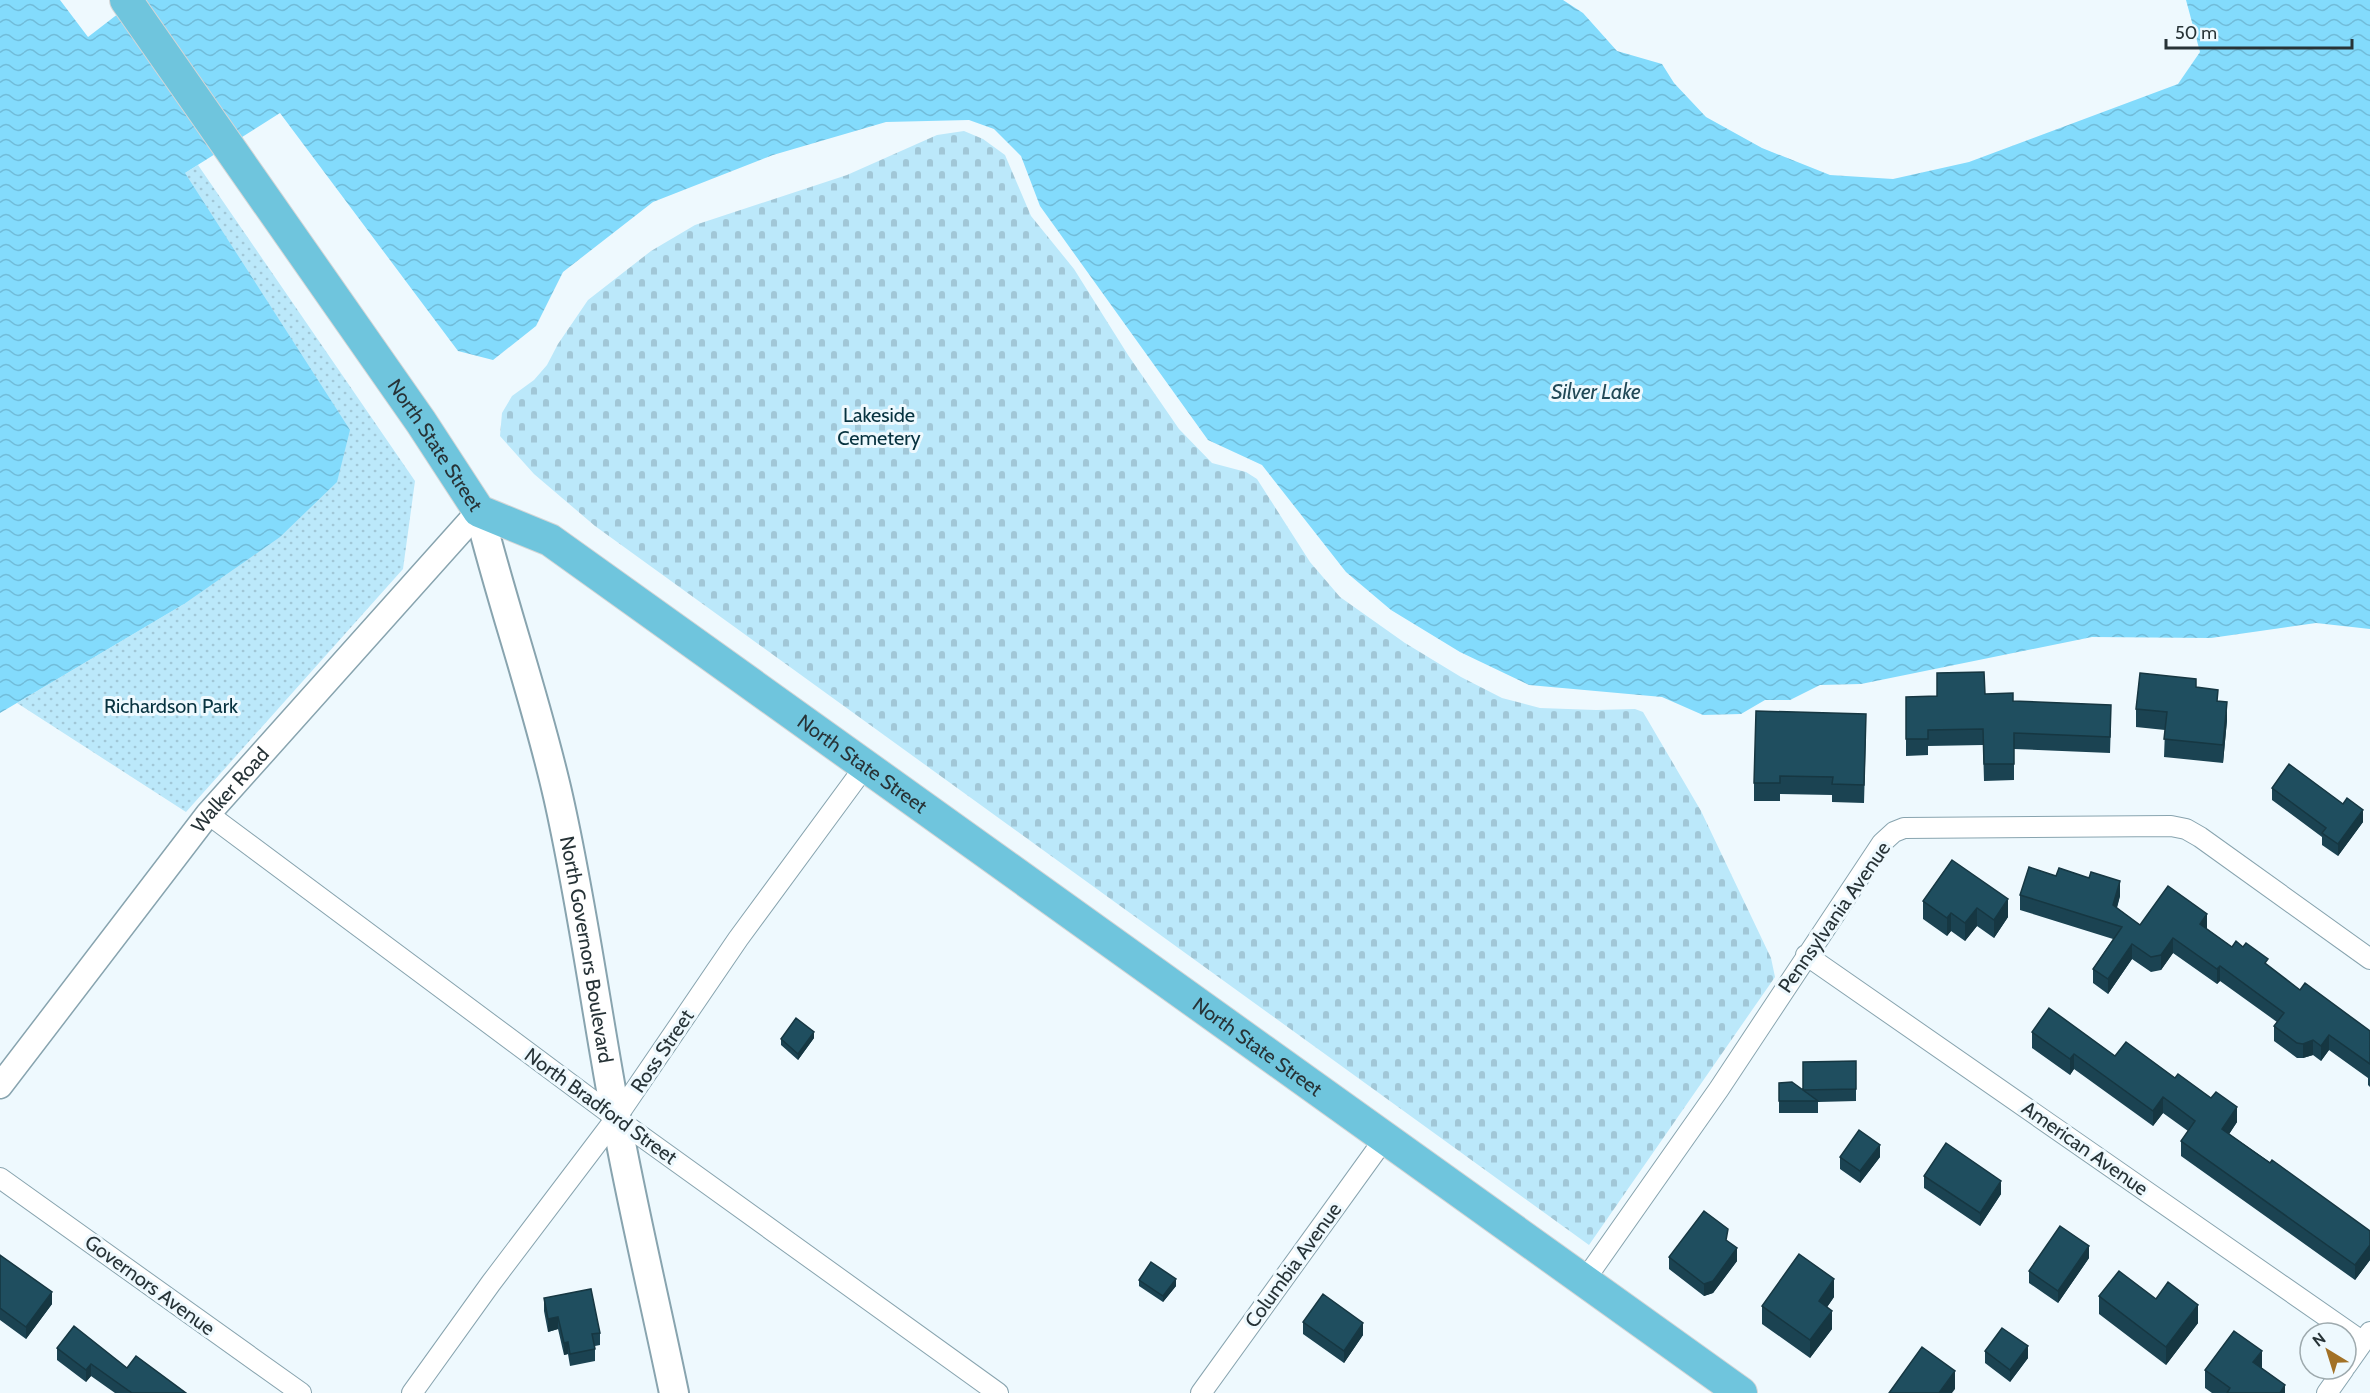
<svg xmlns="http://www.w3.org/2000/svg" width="2370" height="1393" font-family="Cabin,sans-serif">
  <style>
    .green { fill: url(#green-dots) }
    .cemetery { fill: url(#cemetery-stones) }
    .water { fill: url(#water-waves) }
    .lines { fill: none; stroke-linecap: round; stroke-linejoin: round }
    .minor-casing { stroke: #88a4af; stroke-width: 22 }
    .tertiary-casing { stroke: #88a4af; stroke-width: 27 }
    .secondary-casing { stroke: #88a4af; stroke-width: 32 }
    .primary-casing { stroke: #d4d6d7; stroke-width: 34 }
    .minor { stroke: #fff; stroke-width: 20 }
    .tertiary { stroke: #fff; stroke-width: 24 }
    .secondary { stroke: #fff; stroke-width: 28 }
    .primary { stroke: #6fc5dd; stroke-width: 32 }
    .wall { fill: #1b4352 }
    .shaded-wall { fill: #163742 }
    .building { fill: #1f4e5f; stroke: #163742; stroke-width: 1.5 }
    .labels { text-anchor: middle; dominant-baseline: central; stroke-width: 6; stroke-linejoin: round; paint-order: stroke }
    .park-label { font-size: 20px; fill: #07323f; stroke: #eef9fe }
    .street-label { font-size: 20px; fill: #273337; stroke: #eef9fe }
    .water-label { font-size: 21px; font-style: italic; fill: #214957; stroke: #eef9fe }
  </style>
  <defs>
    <pattern id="green-dots" width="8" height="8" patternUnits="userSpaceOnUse" patternTransform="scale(1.5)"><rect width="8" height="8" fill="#bbe8fa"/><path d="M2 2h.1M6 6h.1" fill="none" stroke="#a1c7d7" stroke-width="1.8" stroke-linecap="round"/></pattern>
    <pattern id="cemetery-stones" width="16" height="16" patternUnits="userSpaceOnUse" patternTransform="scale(1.5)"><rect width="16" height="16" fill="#bbe8fa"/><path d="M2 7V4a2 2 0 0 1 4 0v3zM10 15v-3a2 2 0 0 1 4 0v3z" fill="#a1c7d7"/></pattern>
    <pattern id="water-waves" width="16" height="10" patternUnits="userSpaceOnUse" patternTransform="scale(1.5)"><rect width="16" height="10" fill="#83dbfc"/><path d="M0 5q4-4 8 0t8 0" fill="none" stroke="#71bcd9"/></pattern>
  </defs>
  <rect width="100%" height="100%" fill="#eef9fe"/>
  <!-- green -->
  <path class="green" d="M198,165L415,481L403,569L186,812L17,703L184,604L185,173Z"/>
  <!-- cemetery -->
  <path class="cemetery" d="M964,131L983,139L1005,155L1031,216L1074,269L1128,355L1179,429L1212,463L1246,472L1257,479L1310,562L1340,597L1405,643L1461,677L1502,698L1540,708L1596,710L1635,709L1643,712L1701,811L1771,958L1775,977L1589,1245L595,526L534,474L500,436L502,413L512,396L534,380L547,365L558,344L588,300L651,251L695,225L847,175L937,135Z"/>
  <!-- water -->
  <path class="water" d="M0,0H60L88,37L136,0H1563L1583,13L1617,51L1662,64L1674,83L1706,117L1762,148L1830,175L1893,179L1969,162L2178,84L2200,52L2186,0H2370V629L2316,623L2211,638L2092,637L1861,684L1820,685L1790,700H1765L1741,714L1703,715L1662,697L1529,685L1460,652L1391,610L1346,572L1262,465L1208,440L1040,206L1021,156L994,129L969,120L886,122L773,155L653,202L563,272L536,326L493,360L458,351L280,113L185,173L350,430L337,482L280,537L184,604L0,713Z"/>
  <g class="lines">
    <!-- minor casing -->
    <g class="minor-casing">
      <path id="minor" d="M208,814L616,1118L998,1393
        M1806,955L2363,1342
        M0,1178L301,1393
        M1584,1281L1719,1089L1882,843L1894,832L1904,828L2171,826L2186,829L2200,837L2370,959
        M2346,1366L2370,1332
        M412,1393L491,1283L616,1118L738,939L866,765
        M1201,1393L1385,1138
        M2327,1393L2344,1369"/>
    </g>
    <!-- tertiary casing -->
    <g class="tertiary-casing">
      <g id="tertiary">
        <path id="s1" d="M0,1086L208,814L479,511"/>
      </g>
    </g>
    <!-- secondary casing -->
    <g class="secondary-casing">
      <g id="secondary">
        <path id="s2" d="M479,511C503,607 536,699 558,796C582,902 596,1010 616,1117C633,1210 655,1301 674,1393"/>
      </g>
    </g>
    <!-- primary casing -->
    <g class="primary-casing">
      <g id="primary">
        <path id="s3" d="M126,0L421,422L479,511L550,540L1741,1393"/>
      </g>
    </g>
    <!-- minor -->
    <use href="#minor" class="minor"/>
    <!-- tertiary -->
    <use href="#tertiary" class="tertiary"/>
    <!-- secondary -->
    <use href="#secondary" class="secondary"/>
    <!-- primary -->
    <use href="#primary" class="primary"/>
  </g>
  <!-- wall -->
  <path class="wall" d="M2196,688L2218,701L2227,720L2223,763L2164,757L2165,730L2136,727V709Z
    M1985,694L2013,701L2111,721L2110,753L2014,749V780L1984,781L1983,745L1928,746V755L1906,756V697L1937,696Z
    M1866,732L1864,803L1832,802V795L1780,794V801H1754V783Z
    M2272,788L2363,822L2338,856L2322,845V837L2272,800Z
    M1952,860L2008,917L1994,938L1977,926L1965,941L1951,931L1947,936L1923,919V901Z
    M2020,895L2120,896L2117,908L2140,925L2207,929L2232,947L2268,966L2300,990L2370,1031V1087L2368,1085V1078L2329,1050L2321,1061L2313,1055L2303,1058H2297L2274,1041V1026L2277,1022L2220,981L2217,984L2173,953L2161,970L2151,972L2132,959L2108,994L2093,983V969L2113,939L2020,910Z
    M2032,1032L2115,1056L2175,1078L2237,1122L2229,1134L2370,1231V1260L2355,1280L2181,1156V1141L2188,1131L2163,1113L2153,1126L2074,1069L2070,1075L2032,1048Z
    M814,1038L798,1060L781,1045V1039Z
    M1856,1061V1101L1818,1102V1113H1779V1083L1803,1091V1062Z
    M1840,1157H1880L1860,1183L1840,1169Z
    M1924,1176L2001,1194L1980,1226L1924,1188Z
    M1728,1242L1737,1261L1713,1293L1704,1296L1669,1269V1257Z
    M0,1255L52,1304L26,1339L0,1320Z
    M2089,1258L2058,1303L2029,1283V1271Z
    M1139,1280L1176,1286L1163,1302L1139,1286Z
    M2099,1296L2156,1299L2198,1323L2166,1365L2099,1314Z
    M1834,1297L1827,1307L1832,1329L1810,1358L1762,1324V1306Z
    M544,1298L600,1333V1345L595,1346V1361L570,1366L568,1354L564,1355L558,1329L548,1332L544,1311Z
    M1303,1322L1363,1335L1344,1363L1303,1334Z
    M57,1348L127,1368L186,1393H115L91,1376L86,1382L57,1360Z
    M1985,1351L2028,1358L2010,1382L1985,1363Z
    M2262,1368L2285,1393H2212L2205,1388V1370Z"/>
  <!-- shaded-wall -->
  <path class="shaded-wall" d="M2227,702V720L2223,763V745Z
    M2363,810V822L2338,856V844Z
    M2120,881V896L2113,920V905Z
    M2008,899V917L1994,938V920Z
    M1977,908V926L1965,941V923Z
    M1951,913V931L1947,936V918Z
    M2207,914V929L2200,939V924Z
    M2173,938V953L2161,970V955Z
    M2132,944V959L2108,994V979Z
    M2220,966V981L2217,984V969Z
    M814,1032V1038L798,1060V1054Z
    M2329,1035V1050L2321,1061V1046Z
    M2313,1040V1055L2303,1058V1044Z
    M2074,1054V1069L2070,1075V1059Z
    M2163,1097V1113L2153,1126V1111Z
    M2237,1107V1122L2222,1145V1129Z
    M1880,1145V1157L1860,1183V1171Z
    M2001,1181V1194L1980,1226V1213Z
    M2370,1245V1260L2355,1280V1265Z
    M2089,1246V1258L2058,1303V1291Z
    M1737,1248V1261L1713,1293L1704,1296V1284Z
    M1176,1279V1286L1163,1302V1296Z
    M1834,1279V1297L1819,1319V1301Z
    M52,1292V1304L26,1339V1327Z
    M2198,1305V1323L2166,1365V1347Z
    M1832,1311V1329L1810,1358V1340Z
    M558,1317V1329L548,1332V1319Z
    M1363,1323V1335L1344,1363V1351Z
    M568,1342V1354L564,1355V1343Z
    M2028,1346V1358L2010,1382V1370Z
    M2262,1351V1369L2253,1362Z
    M91,1364V1376L86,1382V1370Z
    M1955,1371V1389L1952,1393H1939Z
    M2285,1385V1393H2280Z"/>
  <!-- building -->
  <path class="building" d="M1984,672L1985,694L2013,693V701L2111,705L2110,737L2014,733V764H1984L1983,729L1928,730V739H1906V697L1937,696V673Z
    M2140,673L2196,679V687L2218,690L2217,701L2227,702L2223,745L2164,739L2167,712L2136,709Z
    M1756,711L1866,714L1864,785L1832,784L1833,777L1780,776V783H1754Z
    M2289,764L2343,804L2347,798L2363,810L2338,844L2322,833L2326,828L2272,788Z
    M1952,860L2008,899L1994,920L1977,908L1965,923L1951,913L1947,918L1923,901Z
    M2029,867L2056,876L2059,868L2089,878L2091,872L2120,881L2113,905L2140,925L2168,886L2207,914L2200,924L2232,947L2236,941L2243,947L2246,943L2268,959L2265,963L2300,990L2305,983L2370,1031V1064L2329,1035L2321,1046L2313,1040L2303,1044L2297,1043L2274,1026L2284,1013L2220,966L2217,969L2173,938L2161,955L2151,957L2132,944L2108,979L2093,969L2122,927L2020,895Z
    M2049,1008L2115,1056L2126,1042L2175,1078L2178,1074L2211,1098L2216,1092L2237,1107L2222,1129L2270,1163L2272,1160L2370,1231V1245L2355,1265L2181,1141L2195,1121L2163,1097L2153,1111L2074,1054L2070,1059L2032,1032Z
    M796,1018L814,1032L798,1054L781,1039Z
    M1856,1061V1089L1803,1090V1062Z
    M1792,1082L1818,1101H1779V1083Z
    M1859,1130L1880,1145L1860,1171L1840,1157Z
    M1946,1143L2001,1181L1980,1213L1924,1176Z
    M1704,1211L1728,1229L1726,1240L1737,1248L1713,1281L1704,1284L1669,1257Z
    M2060,1226L2089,1246L2058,1291L2029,1271Z
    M1799,1254L1834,1279L1819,1301L1832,1311L1810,1340L1762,1306Z
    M0,1255L52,1292L26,1327L0,1308Z
    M1151,1262L1176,1279L1163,1296L1139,1280Z
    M2119,1271L2156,1299L2168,1282L2198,1305L2166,1347L2099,1296Z
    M591,1289L600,1333L592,1334L595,1349L570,1354L568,1342L564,1343L558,1317L548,1319L544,1298Z
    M1323,1294L1363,1323L1344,1351L1303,1322Z
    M74,1326L127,1368L136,1356L186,1393H132L91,1364L86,1370L57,1348Z
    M2002,1328L2028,1346L2010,1370L1985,1351Z
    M2234,1331L2262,1351L2253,1362L2285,1385L2280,1393H2227L2230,1388L2205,1370Z
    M1922,1347L1955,1371L1939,1393H1889Z"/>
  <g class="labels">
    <!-- park labels -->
    <g class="park-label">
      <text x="879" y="415">Lakeside<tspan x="879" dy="23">Cemetery</tspan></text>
      <text x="171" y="706">Richardson Park</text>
    </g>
    <!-- street labels -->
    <g class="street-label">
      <text stroke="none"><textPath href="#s3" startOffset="542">North State Street</textPath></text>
      <text stroke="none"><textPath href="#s3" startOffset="1082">North State Street</textPath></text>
      <text stroke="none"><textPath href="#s1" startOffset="375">Walker Road</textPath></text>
      <text transform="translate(1834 917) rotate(-55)">Pennsylvania Avenue</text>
      <text stroke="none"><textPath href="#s2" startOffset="452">North Governors Boulevard</textPath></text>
      <text stroke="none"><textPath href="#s3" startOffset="1568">North State Street</textPath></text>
      <text transform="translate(662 1051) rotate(-56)">Ross Street</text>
      <text transform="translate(601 1106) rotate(36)">North Bradford Street</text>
      <text transform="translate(2085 1148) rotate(35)">American Avenue</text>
      <text transform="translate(1293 1265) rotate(-54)">Columbia Avenue</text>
      <text transform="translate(150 1285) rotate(36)">Governors Avenue</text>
    </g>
    <!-- water labels -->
    <g class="water-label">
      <text x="1596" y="391">Silver Lake</text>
    </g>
  </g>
  <!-- north arrow -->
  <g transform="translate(2328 1351) rotate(322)"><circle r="28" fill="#eef9fe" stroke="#9eaaae" stroke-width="1.5"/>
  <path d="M0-4.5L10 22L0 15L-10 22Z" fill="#a27126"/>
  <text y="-9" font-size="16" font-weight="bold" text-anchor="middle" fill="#273337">N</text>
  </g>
  <!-- scale -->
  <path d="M2166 39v9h186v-9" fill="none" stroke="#273337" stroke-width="3"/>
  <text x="2175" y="39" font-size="18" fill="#273337" stroke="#eef9fe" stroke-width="4.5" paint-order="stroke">50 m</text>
</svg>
